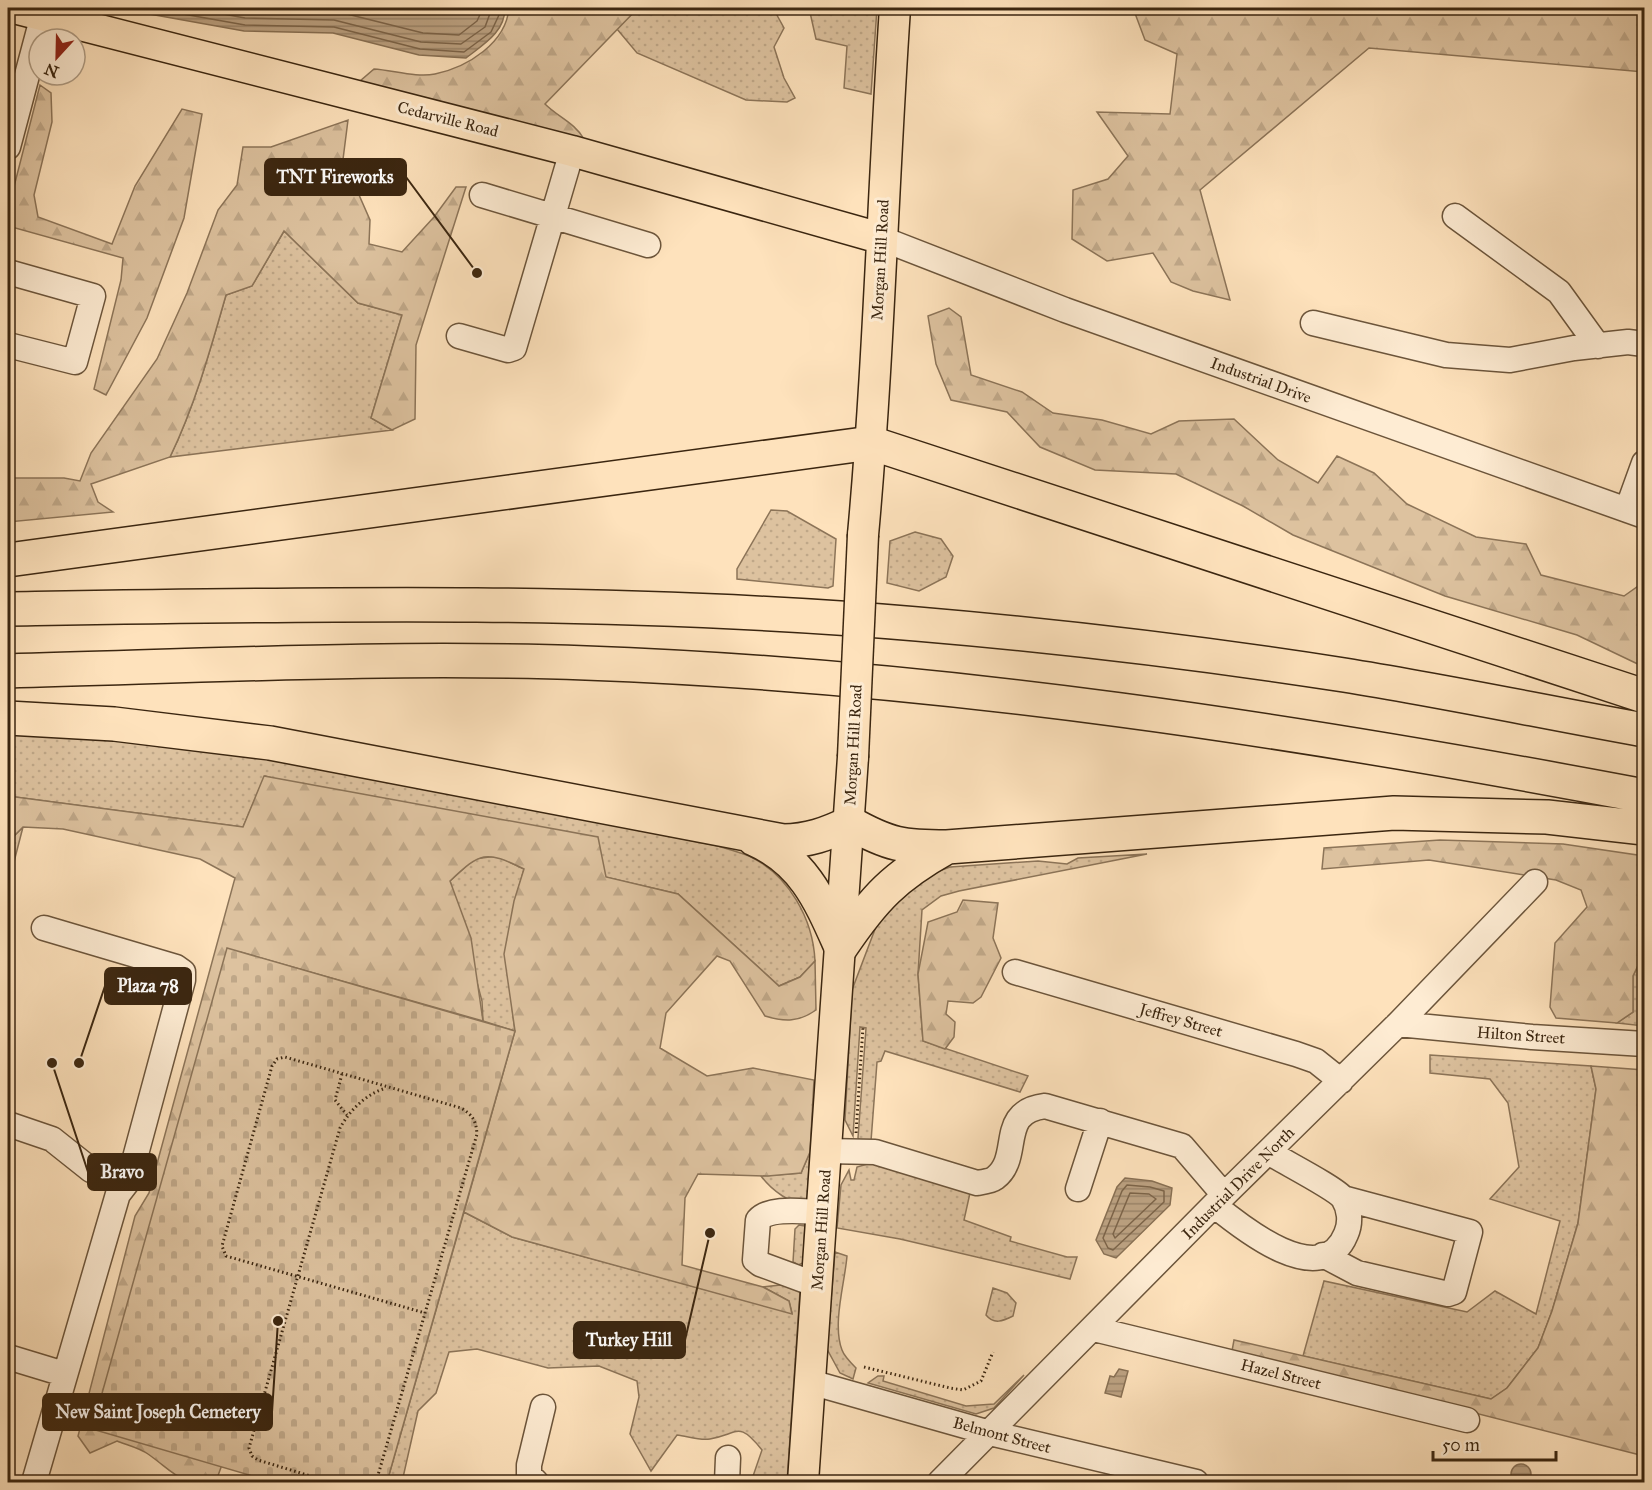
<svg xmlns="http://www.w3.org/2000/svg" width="1652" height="1490" font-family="'IM FELL Great Primer',serif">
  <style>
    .grass { fill: url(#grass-dots); stroke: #8c7458; stroke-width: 1.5 }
    .forest { fill: url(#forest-firs); stroke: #8c7458; stroke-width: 1.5 }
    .cemetery { fill: url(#cemetery-stones); stroke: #8c7458; stroke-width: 1.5 }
    .water { fill: url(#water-rules); stroke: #887054; stroke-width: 1.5 }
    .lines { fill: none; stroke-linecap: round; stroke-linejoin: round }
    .shore { stroke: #7c6449; stroke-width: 1.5 }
    .minor-casing { stroke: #6c553b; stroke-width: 27 }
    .major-casing { stroke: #3b2610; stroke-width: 33 }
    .highway-casing { stroke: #3b2610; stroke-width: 36 }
    .path { stroke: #3b2610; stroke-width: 3; stroke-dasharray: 1.5 3; stroke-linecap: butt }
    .minor { stroke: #feecd3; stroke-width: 24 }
    .major { stroke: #fee2bc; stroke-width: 30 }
    .highway { stroke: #fee2bc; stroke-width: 33 }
    .major-bridge-casing { stroke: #3b2610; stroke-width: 33; stroke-linecap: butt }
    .major-bridge { stroke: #fee2bc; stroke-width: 30 }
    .labels { text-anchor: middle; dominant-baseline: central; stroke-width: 6; stroke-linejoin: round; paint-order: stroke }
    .street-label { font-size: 16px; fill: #3b2610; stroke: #feecd3 }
    .leader { fill: none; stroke: #3b2610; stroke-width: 2 }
    .callout-dot { fill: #3b2610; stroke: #feecd3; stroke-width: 2 }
    .callout { fill: #3b2610; stroke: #3b2610; stroke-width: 2 }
    .callout-label { font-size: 18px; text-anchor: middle; font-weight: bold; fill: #fff }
  </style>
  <defs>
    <pattern id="grass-dots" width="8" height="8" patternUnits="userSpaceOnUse" patternTransform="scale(1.5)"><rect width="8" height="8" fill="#ddc29f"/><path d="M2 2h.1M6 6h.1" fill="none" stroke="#bfa788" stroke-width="1.8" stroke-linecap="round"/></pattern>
    <pattern id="forest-firs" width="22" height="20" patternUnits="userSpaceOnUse" patternTransform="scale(1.5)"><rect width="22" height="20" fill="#ddc29f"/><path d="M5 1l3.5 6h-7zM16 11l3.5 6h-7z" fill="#bfa788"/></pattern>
    <pattern id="cemetery-stones" width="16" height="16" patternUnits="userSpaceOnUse" patternTransform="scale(1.5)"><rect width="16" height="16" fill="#ddc29f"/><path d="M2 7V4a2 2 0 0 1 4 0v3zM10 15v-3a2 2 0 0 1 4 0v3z" fill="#bfa788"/></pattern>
    <pattern id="water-rules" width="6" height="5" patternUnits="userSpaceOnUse" patternTransform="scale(1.5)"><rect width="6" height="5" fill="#bca282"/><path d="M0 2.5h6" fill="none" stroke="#9a8469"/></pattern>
  </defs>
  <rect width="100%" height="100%" fill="#fee2bc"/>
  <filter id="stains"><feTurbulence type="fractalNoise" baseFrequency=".00333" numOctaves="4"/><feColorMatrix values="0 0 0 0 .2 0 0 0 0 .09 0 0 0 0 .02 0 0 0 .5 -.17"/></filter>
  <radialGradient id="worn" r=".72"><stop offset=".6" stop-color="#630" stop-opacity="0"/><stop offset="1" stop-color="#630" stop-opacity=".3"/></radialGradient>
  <!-- grass -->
  <path class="grass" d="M638,8H773L784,28L774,47L784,78L795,98L787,102L746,100L637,53L617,29Z
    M809,8H877L871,94L844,88L847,46L816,39Z
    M284,231L358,303L402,315L371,418L392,430L170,457C195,405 210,351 226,295L252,286Z
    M771,510L787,511L836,539L833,586L828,588L737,579V569Z
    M915,532L941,539L953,556L946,577L919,591L887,583L890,541Z
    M8,734L158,743L299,762L718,846C728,849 739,852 749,856C789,875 813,919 815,961L800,977L779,986L678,894L605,877L265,776L243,827L8,796Z
    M23,827L8,885V842Z
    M1147,854L959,891L941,896L922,910L918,974L923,1041L1028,1076L1020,1092L885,1051L881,1061L877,1062L871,1141L861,1142L858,1138L866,1028L860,1027L853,1136L845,1120L852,990L880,916L928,875L950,867L1038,861L1067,864L1078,858Z
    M497,856L524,869C507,922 507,975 515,1031L483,1021L482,1001L450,881L474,859Z
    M1644,953V1026L1617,1023L1633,1012V976Z
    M1430,1055L1591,1066L1596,1089L1578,1223L1552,1311L1538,1348L1507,1388L1491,1399L1303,1356L1324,1281L1467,1312L1495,1291L1536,1314L1560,1221L1490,1199L1519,1167L1508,1103L1490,1079L1430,1073Z
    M810,1152L807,1199C794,1210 769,1187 761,1176L801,1173Z
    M871,1163L970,1193L964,1220L1011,1237L1010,1241L1067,1257H1077L1070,1279L900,1239L837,1228L841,1185L849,1170L851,1180H854L857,1167Z
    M464,1212L512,1237L792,1313L789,1301L763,1287L789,1284L800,1291L787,1482H751L762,1450C738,1420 739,1434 710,1439C700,1441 687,1436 677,1435L651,1471L630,1434L639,1397L637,1381L599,1366L548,1368L477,1349L449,1352L436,1393L418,1411L402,1482H387Z
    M799,1225L805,1226L803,1263L798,1265L793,1262L795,1229Z
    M835,1252L847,1256C845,1282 832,1324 842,1350C844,1356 851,1363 856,1368L853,1379L840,1373L827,1349Z
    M993,1288L1007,1293L1016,1303L1013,1316C1003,1321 994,1325 986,1315Z
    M1024,1375L994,1408L976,1414L868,1383L878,1376H884L883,1381L966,1406L994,1404Z"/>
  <!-- forest -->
  <path class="forest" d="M509,8H638L545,104C558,117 575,123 584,139L359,82L374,69C392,70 417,78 435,74C468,67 506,43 509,8Z
    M1133,8H1644V72L1369,48L1200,190L1230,300L1193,291L1171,282L1153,253L1107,261L1072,239L1073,190L1108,179L1128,156L1097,112L1170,114L1177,54L1145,40Z
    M40,85L51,93L52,122L34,195L38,217L112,244L135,186L182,109L202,114L184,218L147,318L106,395L94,389L121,280L123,258L8,226V210Z
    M348,120L339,191L359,195L370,220L369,244L402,252L434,217L456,187H466L416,345L415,419L392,430L371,418L402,315L358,303L284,231L252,286L226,295C210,351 195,405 170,457L91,484L98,502L113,512L8,522V478H64L80,481L91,453L157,359L187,293L218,210L237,185L243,147H271Z
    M949,308L961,317L971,375L1022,392L1053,413L1102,420L1151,434L1179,421L1234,419L1278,460L1318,483L1337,456L1374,473L1407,504L1476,537L1526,544L1541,575L1624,596L1644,582V667L1577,635L1445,596L1293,535L1243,506L1176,474L1095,470L1040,447L1007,412L951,400L936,364L928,316Z
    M264,776L598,837L606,877L678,894L779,986L800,977L815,961L816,1010C799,1022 785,1022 765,1016L730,961L717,956L666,1013L660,1048L707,1076L753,1068L814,1080L810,1152L801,1173L768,1176L698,1174L685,1198L682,1265L763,1287L789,1301L792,1314L512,1237L464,1212L515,1031L504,954L514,901L524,869C485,850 481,852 450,881L471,938L483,1021L240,952L238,1421L216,1481C180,1487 175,1473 148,1454C140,1448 127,1445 117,1441L90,1453L78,1436L135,1216L149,1193L235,878L200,859L63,829L23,827L8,842V796L243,827Z
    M1440,840L1563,844L1644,856V953L1633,976V1012L1617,1023L1556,1018L1550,1007L1555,943L1587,907L1581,890L1556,880L1429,860L1322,869L1324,848Z
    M963,900L998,903L993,938L1001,958L981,997L973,1003L948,1001L946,1014L955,1022L954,1037L945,1049L923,1041L918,974L928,922L957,912Z
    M1591,1066L1644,1070V1456L1232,1351L1234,1340L1491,1399L1507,1388L1538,1348L1552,1311L1578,1223L1596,1089Z"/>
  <!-- cemetery -->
  <path class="cemetery" d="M227,948L515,1031L387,1482H273L92,1429Z"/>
  <!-- water -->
  <path class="water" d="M116,8H505C505,32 484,44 466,58L419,55L333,33L244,31Z
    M1125,1178L1152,1181L1172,1188L1170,1205L1116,1258L1104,1254L1096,1240L1117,1187Z
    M1119,1369L1128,1371L1121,1397L1105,1393L1110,1376L1114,1377Z
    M1511 1474a10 10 0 1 1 20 0a10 10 0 1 1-20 0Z"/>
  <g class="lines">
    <!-- shore -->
    <path class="shore" d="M149,8L245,25L334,27L420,49L464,52L491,32L499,15V8
      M190,8L245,18L334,20L421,42L461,44L485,27L492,8
      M239,8L335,11L423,33L459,35L477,21L483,8
      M1127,1185L1150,1187L1164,1191V1202L1113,1250L1108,1248L1103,1238L1122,1191Z
      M1130,1193L1149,1194L1156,1199L1115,1238L1113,1234Z"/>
    <!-- minor casing -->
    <g class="minor-casing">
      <path id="minor" d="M8,147L43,15
        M482,195L648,245
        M1455,216L1559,292L1598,346
        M880,238L1065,310L1644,516
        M8,272L93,296L75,362L8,345
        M1313,323L1446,355L1510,360L1574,348L1628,342L1644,344
        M459,336L508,350L514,348L572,151
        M1627,510L1644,463
        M44,928L176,967L183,972V980L129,1180L119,1193
        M1015,972L1296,1054L1316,1061L1341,1081
        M1398,1024L1532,1037L1644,1044
        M8,1124L52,1139L91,1170L116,1180L120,1187L34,1482
        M826,1151L875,1152L977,1183C983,1182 991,1181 995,1178C1023,1157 996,1112 1045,1106L1182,1146L1224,1195
        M1078,1189L1100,1121
        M1214,1205C1241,1227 1322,1293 1346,1234C1351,1223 1350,1209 1343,1198C1335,1188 1284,1162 1268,1152
        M1323,1255L1357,1273L1448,1294L1454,1292L1470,1232L1343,1198
        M817,1285L760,1264L755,1260L758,1220C770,1206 805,1212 822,1212
        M1094,1329L1467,1420
        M8,1357L64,1374
        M810,1382L990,1433L1196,1482
        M536,1482L529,1475V1465L543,1407
        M727,1482L728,1458
        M940,1482L1214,1205L1398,1024L1535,882"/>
    </g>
    <!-- major casing -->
    <g class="major-casing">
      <path id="major" d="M14,8L572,151L880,238
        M863,535C879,360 883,183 895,8
        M803,1482L853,757"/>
    </g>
    <!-- highway casing -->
    <g class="highway-casing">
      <path id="highway" d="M8,560L871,443L1644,696
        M8,609C311,604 614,598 917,624C1059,636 1202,653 1344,675C1444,691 1544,712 1644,730
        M8,671C200,666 393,656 586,663C943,676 1295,730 1644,796
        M8,718L114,724L270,743L783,841C808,841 827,834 850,823C889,845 903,847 947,847
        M754,839C804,861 820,900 841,947
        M841,947C874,898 895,876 947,847L1394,813L1547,817L1644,828"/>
    </g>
    <!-- path -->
    <path class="path" d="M342,1074L335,1100L347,1115
      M856,1133L863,1027
      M864,1367L950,1388L963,1390L981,1381L993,1352
      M330,1482L258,1460L252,1456L249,1448L340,1128C350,1110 366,1094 386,1088
      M376,1482L477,1134C476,1121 473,1115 461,1108L285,1057L277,1059L272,1066L222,1246L226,1256L425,1313"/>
    <!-- minor -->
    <use href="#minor" class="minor"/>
    <!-- major -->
    <use href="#major" class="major"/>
    <!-- highway -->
    <use href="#highway" class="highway"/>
    <!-- major-bridge casing -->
    <g class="major-bridge-casing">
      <path id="major-bridge" d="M853,757L863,535"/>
    </g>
    <!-- major-bridge -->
    <use href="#major-bridge" class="major-bridge"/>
  </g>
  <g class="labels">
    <!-- street labels -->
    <g class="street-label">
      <text transform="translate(448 119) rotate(14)">Cedarville Road</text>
      <text transform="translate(880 260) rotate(-87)">Morgan Hill Road</text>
      <text transform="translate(1261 380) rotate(20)">Industrial Drive</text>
      <text transform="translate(853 745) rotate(-87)">Morgan Hill Road</text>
      <text transform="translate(1181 1020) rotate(16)">Jeffrey Street</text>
      <text transform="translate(1521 1035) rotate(4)">Hilton Street</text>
      <text transform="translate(1238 1183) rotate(-45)">Industrial Drive North</text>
      <text transform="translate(821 1230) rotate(-86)">Morgan Hill Road</text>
      <text transform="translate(1281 1374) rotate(14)">Hazel Street</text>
      <text transform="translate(1002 1435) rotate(15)">Belmont Street</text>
    </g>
  </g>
  <!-- callouts -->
  <path class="leader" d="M477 273L406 177M79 1063L105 986M52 1063L88 1172M710 1233L685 1340M278 1321L272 1412"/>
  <g class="callout-dot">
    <circle cx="477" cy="273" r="6"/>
    <circle cx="79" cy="1063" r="6"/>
    <circle cx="52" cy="1063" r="6"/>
    <circle cx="710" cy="1233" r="6"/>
    <circle cx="278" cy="1321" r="6"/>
  </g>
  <g class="callout">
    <rect x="265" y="159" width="141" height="36" rx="6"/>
    <rect x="105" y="968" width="86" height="36" rx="6"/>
    <rect x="88" y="1154" width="68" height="36" rx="6"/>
    <rect x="574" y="1322" width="111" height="36" rx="6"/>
    <rect x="43" y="1394" width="229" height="36" rx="6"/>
  </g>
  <g class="callout-label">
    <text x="335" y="183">TNT Fireworks</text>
    <text x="148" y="992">Plaza 78</text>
    <text x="122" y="1178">Bravo</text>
    <text x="629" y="1346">Turkey Hill</text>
    <text x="158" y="1418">New Saint Joseph Cemetery</text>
  </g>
  <!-- margin -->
  <rect width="1652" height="1490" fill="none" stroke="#fee2bc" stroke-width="30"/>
  <rect x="9" y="9" width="1634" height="1472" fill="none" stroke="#3b2610" stroke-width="3"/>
  <rect x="15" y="15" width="1622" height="1460" fill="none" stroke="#3b2610" stroke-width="1.5"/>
  <!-- north arrow -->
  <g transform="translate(57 57) rotate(202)"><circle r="28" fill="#feecd3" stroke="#b09d85" stroke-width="1.5"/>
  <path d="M0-4.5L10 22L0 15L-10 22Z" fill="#8f2418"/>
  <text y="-9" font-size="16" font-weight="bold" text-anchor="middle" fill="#3b2610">N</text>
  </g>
  <!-- scale -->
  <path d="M1433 1451v9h123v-9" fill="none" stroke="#3b2610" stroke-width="3"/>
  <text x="1442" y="1451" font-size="18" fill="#3b2610" stroke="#feecd3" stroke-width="4.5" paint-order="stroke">50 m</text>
  <rect width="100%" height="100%" filter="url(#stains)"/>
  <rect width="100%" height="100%" fill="url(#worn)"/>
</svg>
